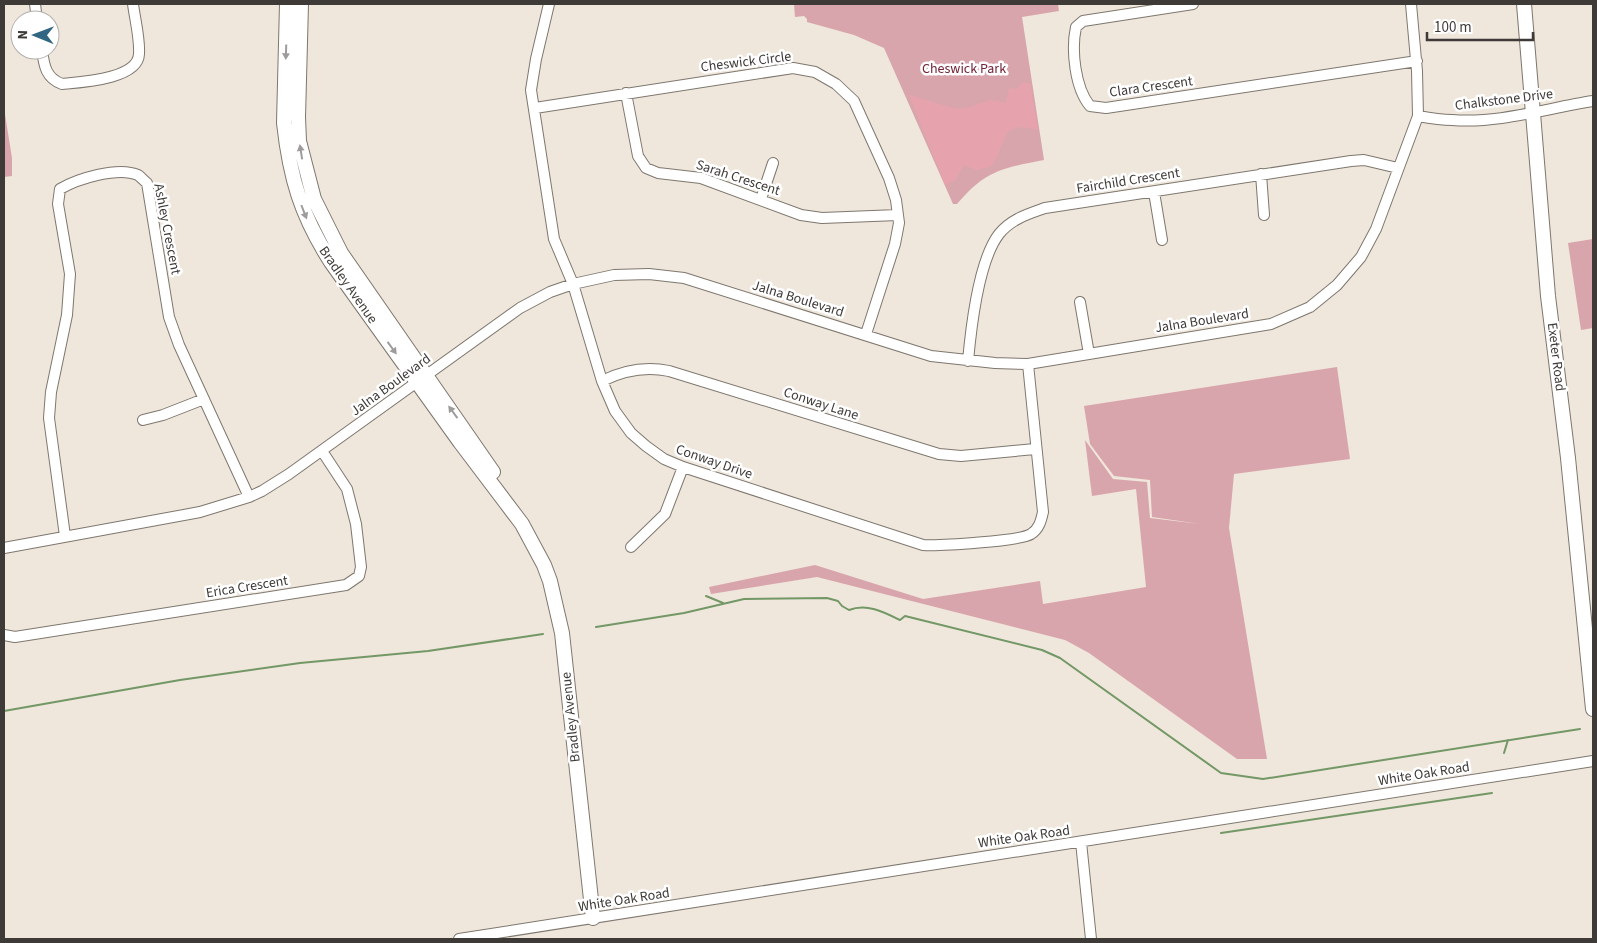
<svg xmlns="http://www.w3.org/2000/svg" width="1597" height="943" font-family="'Source Sans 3',sans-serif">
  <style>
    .green { fill: #d9a5ac }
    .forest { fill: #e7a3ad }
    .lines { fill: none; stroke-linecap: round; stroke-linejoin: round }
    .stream { stroke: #739866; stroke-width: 2 }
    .minor-casing { stroke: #7e776e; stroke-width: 12 }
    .major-casing { stroke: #7e776e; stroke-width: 16 }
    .minor { stroke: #fff; stroke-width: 10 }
    .major { stroke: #fff; stroke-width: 14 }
    .oneway { fill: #9e9c9b }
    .labels { text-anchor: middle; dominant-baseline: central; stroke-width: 5; stroke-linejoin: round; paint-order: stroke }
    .street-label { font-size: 14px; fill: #3e3a37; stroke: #fff }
    .park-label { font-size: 14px; fill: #742438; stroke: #fff }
  </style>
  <rect width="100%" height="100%" fill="#efe6dc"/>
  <!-- green -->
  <path class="green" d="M794,4H1058L1059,11L1022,17L1044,160C1002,168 986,170 957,204H953L884,48L854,35L807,22V19L804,16L795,17Z
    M4,108L12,158V176L4,177Z
    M1593,239V328L1581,330L1568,243Z
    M1337,367L1350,459L1234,474L1229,528L1267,759H1237L1089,653L1065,640L817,577L711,594L709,587L815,565L923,599L1040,581L1043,604L1146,587L1136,489L1092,496L1085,440L1113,479L1147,482L1150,518L1200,524L1152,517L1150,480L1114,476L1090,444L1084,406Z"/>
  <!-- forest -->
  <path class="forest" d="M1024,82L1030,84L1038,130C998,119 1009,142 991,166L977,170L964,165L955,180L945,185L909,95L956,109L967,108L991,100L1006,103L1009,88L1016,89Z"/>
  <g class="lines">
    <!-- stream -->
    <path class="stream" d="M706,596L723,603
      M596,627L684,613L744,599L827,598L838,601L842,606L849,610C867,603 884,612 900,620L905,616L1042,650L1060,658L1221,773L1263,779L1580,729
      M4,711L180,680L300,663L428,651L543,634
      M1504,753L1508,740
      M1221,833L1492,793"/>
    <!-- minor casing -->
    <g class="minor-casing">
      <path id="minor" d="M35,4L37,20
        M549,4L536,59L531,90L554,239L573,284L602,381L615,411L631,433L646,446L664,459L683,467L923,545C938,546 1021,541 1031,534C1039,529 1041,521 1043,512L1028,364
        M1193,4L1083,21L1076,27C1071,50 1075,88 1090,106L1106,108L1417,61
        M42,50C44,66 46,78 62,84C82,82 138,79 139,54C140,38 135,20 133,4
        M626,93L638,156L646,168L658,173L701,178L801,215L822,218L898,215
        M535,108L793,68L815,72L836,84L854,101L889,178L896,200L899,223L895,244L866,334
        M1418,116C1429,118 1441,120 1452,120C1499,124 1547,108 1593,101
        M1261,174L1264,215
        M1154,192L1162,240
        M761,199L773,163
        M1080,302L1089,354
        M968,361C971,328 979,260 999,234C1011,219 1028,214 1045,208L1351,161L1364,160L1398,168
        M602,381C624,370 645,366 669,371L939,454L961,456L1035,449
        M143,420L163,415L204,399
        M65,536L49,418L51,392L67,315L70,274L58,204L60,189C77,179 118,166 138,175C141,177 144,181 147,183L169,317L179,345L249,497
        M631,547L665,514L683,467
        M4,548L200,512L249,497L262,491L289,474L520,308L550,292L573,284L614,275L649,274L684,278L931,356L995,363L1028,364L1271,324L1310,307L1337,285L1361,257L1376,229L1418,116L1417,71L1411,4
        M4,635L15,637L346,585L359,576L361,567L356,524L347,489L322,451
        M1081,842L1091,939
        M459,939L1593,761"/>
    </g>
    <!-- major casing -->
    <g class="major-casing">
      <path id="major" d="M287,4L284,123C290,178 301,215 331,262L460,442L522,524L544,565L550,581L562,633L593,918
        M301,4L298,117L299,141L314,199L341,253L493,472
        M1524,4L1548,296L1568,458L1593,709"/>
    </g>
    <!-- minor -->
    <use href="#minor" class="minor"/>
    <!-- major -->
    <use href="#major" class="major"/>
  </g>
  <!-- one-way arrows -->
  <defs><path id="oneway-solid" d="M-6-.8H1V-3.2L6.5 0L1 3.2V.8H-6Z" transform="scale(1.25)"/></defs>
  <g class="oneway">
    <use href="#oneway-solid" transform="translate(286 52) rotate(92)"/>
    <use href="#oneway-solid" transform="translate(301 152) rotate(-99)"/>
    <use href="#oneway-solid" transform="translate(304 212) rotate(69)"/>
    <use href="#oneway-solid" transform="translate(392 348) rotate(54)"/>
    <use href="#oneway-solid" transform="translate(453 412) rotate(-126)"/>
  </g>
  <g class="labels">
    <!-- street labels -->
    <g class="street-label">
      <text transform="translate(746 62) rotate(-7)">Cheswick Circle</text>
      <text transform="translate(1151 87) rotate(-8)">Clara Crescent</text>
      <text transform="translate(1504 100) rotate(-7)">Chalkstone Drive</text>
      <text transform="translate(738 178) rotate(18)">Sarah Crescent</text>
      <text transform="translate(1128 181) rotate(-9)">Fairchild Crescent</text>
      <text transform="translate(167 229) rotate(79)">Ashley Crescent</text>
      <text transform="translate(348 285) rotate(55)">Bradley Avenue</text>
      <text transform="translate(798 299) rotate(17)">Jalna Boulevard</text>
      <text transform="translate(1202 321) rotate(-9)">Jalna Boulevard</text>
      <text transform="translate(1556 357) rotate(83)">Exeter Road</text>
      <text transform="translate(391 385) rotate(-36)">Jalna Boulevard</text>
      <text transform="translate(821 404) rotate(18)">Conway Lane</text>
      <text transform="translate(714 462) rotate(19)">Conway Drive</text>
      <text transform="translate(247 587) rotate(-9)">Erica Crescent</text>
      <text transform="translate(571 717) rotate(-96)">Bradley Avenue</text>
      <text transform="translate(1424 774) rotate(-9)">White Oak Road</text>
      <text transform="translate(1024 837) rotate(-8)">White Oak Road</text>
      <text transform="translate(624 900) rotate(-9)">White Oak Road</text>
    </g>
    <!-- park labels -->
    <g class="park-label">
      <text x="964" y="69">Cheswick Park</text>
    </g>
  </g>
  <!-- border -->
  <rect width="1597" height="943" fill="none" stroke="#3e3a37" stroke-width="10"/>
  <!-- north arrow -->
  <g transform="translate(35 35) rotate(271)"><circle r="24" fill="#ffffff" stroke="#b2b0af"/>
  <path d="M0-4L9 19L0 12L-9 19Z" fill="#316682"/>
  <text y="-8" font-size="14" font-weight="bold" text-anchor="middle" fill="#3e3a37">N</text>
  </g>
  <!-- scale -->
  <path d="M1427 32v8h106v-8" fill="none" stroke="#3e3a37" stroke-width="2.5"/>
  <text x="1434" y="32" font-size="15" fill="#3e3a37" stroke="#ffffff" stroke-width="4" paint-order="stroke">100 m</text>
</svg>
